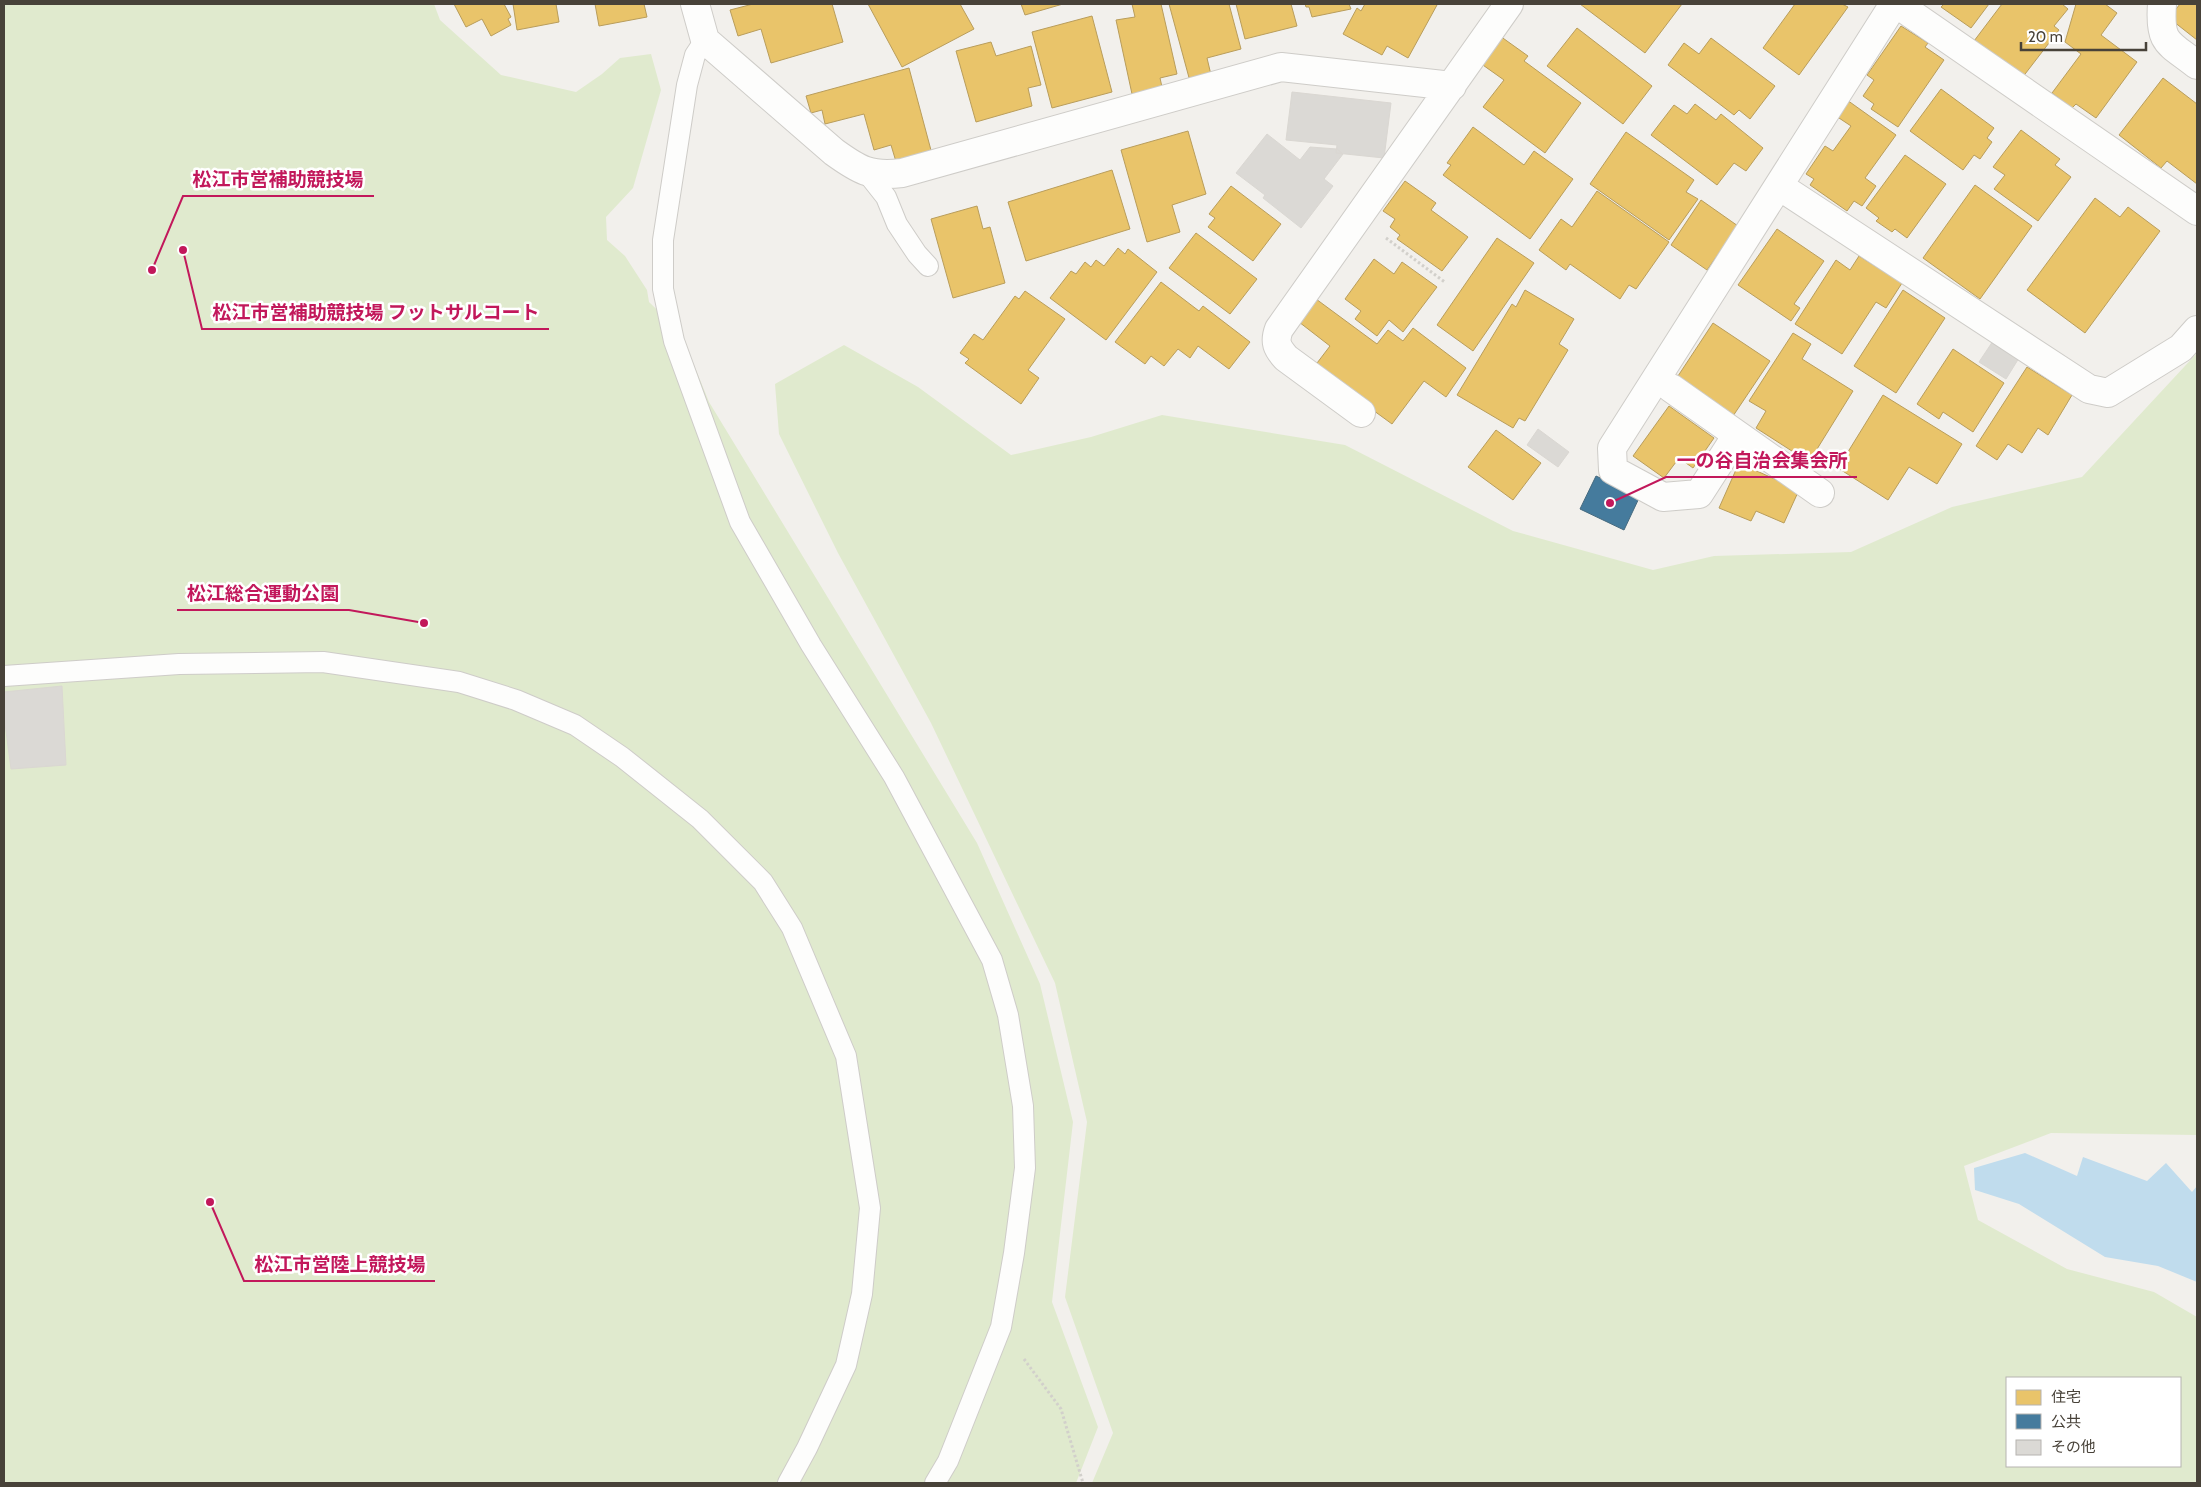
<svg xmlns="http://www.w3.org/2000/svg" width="2201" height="1487" font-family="Cabin,'Noto Sans JP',sans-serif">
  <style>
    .green { fill: #e0eace; fill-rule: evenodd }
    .water { fill: #c0dced }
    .homes { fill: #e9c46a; stroke: #b99d5b }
    .public { fill: #457b9d; stroke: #466a7f }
    .building { fill: #dbd9d5; stroke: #dad7d2 }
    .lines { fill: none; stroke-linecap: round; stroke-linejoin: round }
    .service-casing { stroke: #ceccc8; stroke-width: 22 }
    .minor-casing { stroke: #ceccc8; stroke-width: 30 }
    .path { stroke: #d2d0cb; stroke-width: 3; stroke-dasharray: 2.5 2.5; stroke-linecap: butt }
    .service { stroke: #fdfdfc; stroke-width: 20 }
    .minor { stroke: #fdfdfc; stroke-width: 28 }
    .leader { fill: none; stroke: #c2185b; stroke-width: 2 }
    .callout-dot { fill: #c2185b; stroke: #fff; stroke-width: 2 }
    .callout-label { font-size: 19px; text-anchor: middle; font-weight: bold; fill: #c2185b; stroke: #fff; stroke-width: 5; stroke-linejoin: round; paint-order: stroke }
  </style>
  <rect width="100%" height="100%" fill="#f2f0ec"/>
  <!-- green -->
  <path class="green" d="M4,4H434L440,20L501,75L576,92L602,74L620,58L651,54L661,90L633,188L606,217L607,240L625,256L647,290L649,302L681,333L709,402L977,843L1040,984L1073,1122L1052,1302L1098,1427L1076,1483H4Z
    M844,345L918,387L1011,455L1091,437L1162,415L1345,445L1513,531L1653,570L1714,556L1851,552L1952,507L2082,477L2197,353V1135L2051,1133L1964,1166L1978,1220L2067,1269L2154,1292L2197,1317V1483H1092L1113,1433L1065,1297L1087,1122L1055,983L931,723L838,553L779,434L775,384ZM2007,1378H2180V1466H2007Z"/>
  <!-- water -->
  <path class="water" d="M2025,1153L2077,1176L2083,1157L2147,1181L2166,1163L2192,1192L2197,1186V1282L2158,1266L2105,1257L2019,1204L1975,1190L1974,1168Z"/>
  <!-- homes -->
  <path class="homes" d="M454,4H504L511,17L508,19L511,25L491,36L482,19L466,27Z
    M513,4H556L559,22L517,30Z
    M595,4H644L647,17L599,26Z
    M753,4H832L843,42L771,63L761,29L738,36L730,10Z
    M868,4H960L974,29L902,67Z
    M1021,4H1063L1025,15Z
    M1132,4H1161L1177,74L1160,78L1162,87L1132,94L1116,20L1135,17Z
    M1169,4H1229L1241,49L1207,58L1212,79L1191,85Z
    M1236,4H1291L1297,26L1245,39Z
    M1305,4H1349L1351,9L1312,17L1309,7H1306Z
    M1365,4H1434L1437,5L1408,58L1387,46L1382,55L1343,34L1357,8L1361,11Z
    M1580,4H1682L1645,53Z
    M1795,4H1842L1848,7L1799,75L1763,48Z
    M1944,4H1989L1971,28L1941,7Z
    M2002,4H2062L2068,9L2054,26L2059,30L2022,78L1974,41Z
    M2076,4H2105L2117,13L2101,35L2137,62L2096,118L2076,104L2072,108L2052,93L2081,54L2065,42Z
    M2180,4H2197V40L2169,18Z
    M1092,16L1112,92L1052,108L1032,32Z
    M1901,26L1928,43L1925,47L1944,60L1898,127L1871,109L1874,104L1863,96L1874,80L1867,75Z
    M1577,28L1652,86L1623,124L1547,66Z
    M1500,36L1528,56L1524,61L1581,103L1545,153L1483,107L1504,80L1480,63Z
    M1711,38L1775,86L1750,119L1739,110L1734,115L1668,65L1684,43L1699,54Z
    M991,42L996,56L1031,46L1041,85L1028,88L1032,106L976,122L956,51Z
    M909,68L932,154L897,165L891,145L874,150L864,114L825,124L822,110L811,113L806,96Z
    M2163,78L2197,104V184L2167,161L2161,168L2119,135Z
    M1941,89L1994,128L1987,138L1992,142L1980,159L1974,155L1963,170L1910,131Z
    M1847,100L1896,135L1865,178L1876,186L1862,206L1854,201L1847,211L1810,185L1814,179L1806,174L1825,146L1833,151L1851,126L1836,116Z
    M1695,104L1716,120L1721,114L1763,148L1746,171L1734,163L1717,185L1651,135L1674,105L1687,114Z
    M1473,127L1524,165L1534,151L1573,179L1530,239L1443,175L1451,165L1447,163Z
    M2021,130L2060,159L2055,165L2071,177L2038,221L1994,189L2005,175L1993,167Z
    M1188,131L1206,194L1172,205L1180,232L1147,242L1121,150Z
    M1626,132L1694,180L1686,192L1698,199L1669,240L1590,184Z
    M1905,155L1946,184L1907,238L1895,229L1892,232L1876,221L1879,218L1866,208Z
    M1112,170L1130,229L1026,261L1008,202Z
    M1405,181L1436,203L1431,210L1468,237L1442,271L1397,239L1400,235L1390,227L1395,219L1383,211Z
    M1975,185L2032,226L1980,299L1923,258Z
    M1231,186L1281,224L1253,261L1208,227L1215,218L1209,214Z
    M1597,191L1669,242L1636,289L1629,285L1620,299L1570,264L1566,270L1539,250L1561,219L1572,227Z
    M2095,198L2120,217L2128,207L2160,231L2085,333L2027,290Z
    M1701,200L1738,226L1707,270L1671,245Z
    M977,206L983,229L990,227L1005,283L953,298L931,219Z
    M1777,229L1824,261L1794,304L1800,308L1791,321L1738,285Z
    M1196,233L1257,279L1230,314L1169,268Z
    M1497,238L1534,263L1473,351L1437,325Z
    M1118,248L1125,254L1128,249L1157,272L1106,340L1050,298L1071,271L1076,274L1085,262L1091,267L1096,260L1104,266Z
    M1859,256L1902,283L1886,308L1876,302L1842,354L1795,324L1836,260L1850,270Z
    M1374,259L1394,274L1402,262L1437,287L1403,332L1389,320L1377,336L1355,319L1361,311L1345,299Z
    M1161,282L1199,311L1203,306L1250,342L1229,369L1198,346L1190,358L1178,349L1164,366L1151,356L1145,364L1115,342Z
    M1525,290L1574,319L1559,344L1568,350L1525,421L1519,418L1513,428L1457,395L1512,304L1516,307Z
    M1903,290L1945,318L1896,393L1854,366Z
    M1025,291L1065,319L1028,370L1039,378L1021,404L965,363L969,359L960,353L974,334L983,340L1015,296L1019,299Z
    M1316,299L1377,344L1388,330L1403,341L1413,328L1466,368L1446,397L1424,381L1392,424L1314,367L1330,346L1299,322Z
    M1713,323L1770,361L1733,416L1676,379Z
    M1793,333L1811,344L1802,359L1853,391L1809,462L1756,428L1766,411L1749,401Z
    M1953,349L2004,383L1973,432L1943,412L1939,419L1917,404Z
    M2027,367L2072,395L2048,435L2038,428L2022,453L2008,444L1997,460L1976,446Z
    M1883,395L1962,444L1937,484L1909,467L1888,500L1838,468Z
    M1669,406L1714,438L1693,468L1679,458L1664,478L1633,456Z
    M1496,430L1541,463L1513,500L1468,467Z
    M1739,463L1799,490L1784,523L1756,511L1751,521L1719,508Z"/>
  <!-- public -->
  <path class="public" d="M1596,476L1640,496L1624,530L1580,509Z"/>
  <!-- building -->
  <path class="building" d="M1292,92L1391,103L1384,158L1336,153L1337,145L1286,140Z
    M1267,134L1300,160L1310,147L1337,149L1343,154L1324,179L1333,186L1301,228L1263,198L1265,195L1236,173Z
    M1993,341L2019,358L2006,379L1979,362Z
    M1538,429L1569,452L1558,467L1527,445Z
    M62,686L66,765L11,769L4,716V692Z"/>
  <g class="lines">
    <!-- service casing -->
    <g class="service-casing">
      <path id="service" d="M705,40L695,55L687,85L663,240V289L674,341L740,522L811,645L894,777L992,960L1008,1015L1023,1106L1025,1168L1014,1253L1001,1327L948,1461L935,1483
        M867,173L886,197L897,224L917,254L928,266
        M4,676L179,664L323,662L459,682L516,700L575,725L622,757L700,819L763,882L792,928L846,1056L870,1208L862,1294L846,1365L807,1448L788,1483"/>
    </g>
    <!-- minor casing -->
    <g class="minor-casing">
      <path id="minor" d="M695,4L705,40L834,152C859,170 870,177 902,173L1281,67L1452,86
        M1897,4L2197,211
        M2162,4C2159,44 2168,42 2197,65
        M1779,186L2089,389L2108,393L2181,348L2197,330
        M1671,388L1820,493
        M1361,413L1286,358C1277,348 1274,342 1279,329L1509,4
        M1737,435L1699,494L1663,497L1613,470L1612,448L1894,4"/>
    </g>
    <!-- path -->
    <path class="path" d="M1386,238L1446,283
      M1024,1359L1061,1409L1083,1483"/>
    <!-- service -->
    <use href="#service" class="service"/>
    <!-- minor -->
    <use href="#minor" class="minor"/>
  </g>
  <!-- callouts -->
  <path class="leader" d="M152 270L183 196H374M183 250L202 329H549M1610 503L1666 477H1857M424 623L349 610H177M210 1202L244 1281H435"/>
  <g class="callout-dot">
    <circle cx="152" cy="270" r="5"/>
    <circle cx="183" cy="250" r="5"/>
    <circle cx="1610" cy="503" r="5"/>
    <circle cx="424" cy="623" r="5"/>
    <circle cx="210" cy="1202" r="5"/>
  </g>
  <g class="callout-label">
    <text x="278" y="186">松江市営補助競技場</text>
    <text x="376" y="319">松江市営補助競技場 フットサルコート</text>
    <text x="1762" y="467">一の谷自治会集会所</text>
    <text x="263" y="600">松江総合運動公園</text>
    <text x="340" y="1271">松江市営陸上競技場</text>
  </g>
  <!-- border -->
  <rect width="2201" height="1487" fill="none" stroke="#484239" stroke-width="10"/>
  <!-- legend -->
  <rect x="2006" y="1377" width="175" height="90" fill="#ffffff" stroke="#b6b3b0"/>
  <rect x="2016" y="1390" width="25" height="15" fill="#e9c46a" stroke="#b6b3b0"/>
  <text x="2051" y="1402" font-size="15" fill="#484239">住宅</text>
  <rect x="2016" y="1414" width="25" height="15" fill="#457b9d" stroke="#b6b3b0"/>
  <text x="2051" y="1427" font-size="15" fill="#484239">公共</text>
  <rect x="2016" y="1440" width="25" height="15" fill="#dbd9d5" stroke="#b6b3b0"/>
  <text x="2051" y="1452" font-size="15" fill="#484239">その他</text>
  <!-- scale -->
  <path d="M2021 42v8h125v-8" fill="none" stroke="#484239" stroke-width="2.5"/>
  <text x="2028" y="42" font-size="15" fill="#484239" stroke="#ffffff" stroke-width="4" paint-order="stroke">20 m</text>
</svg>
